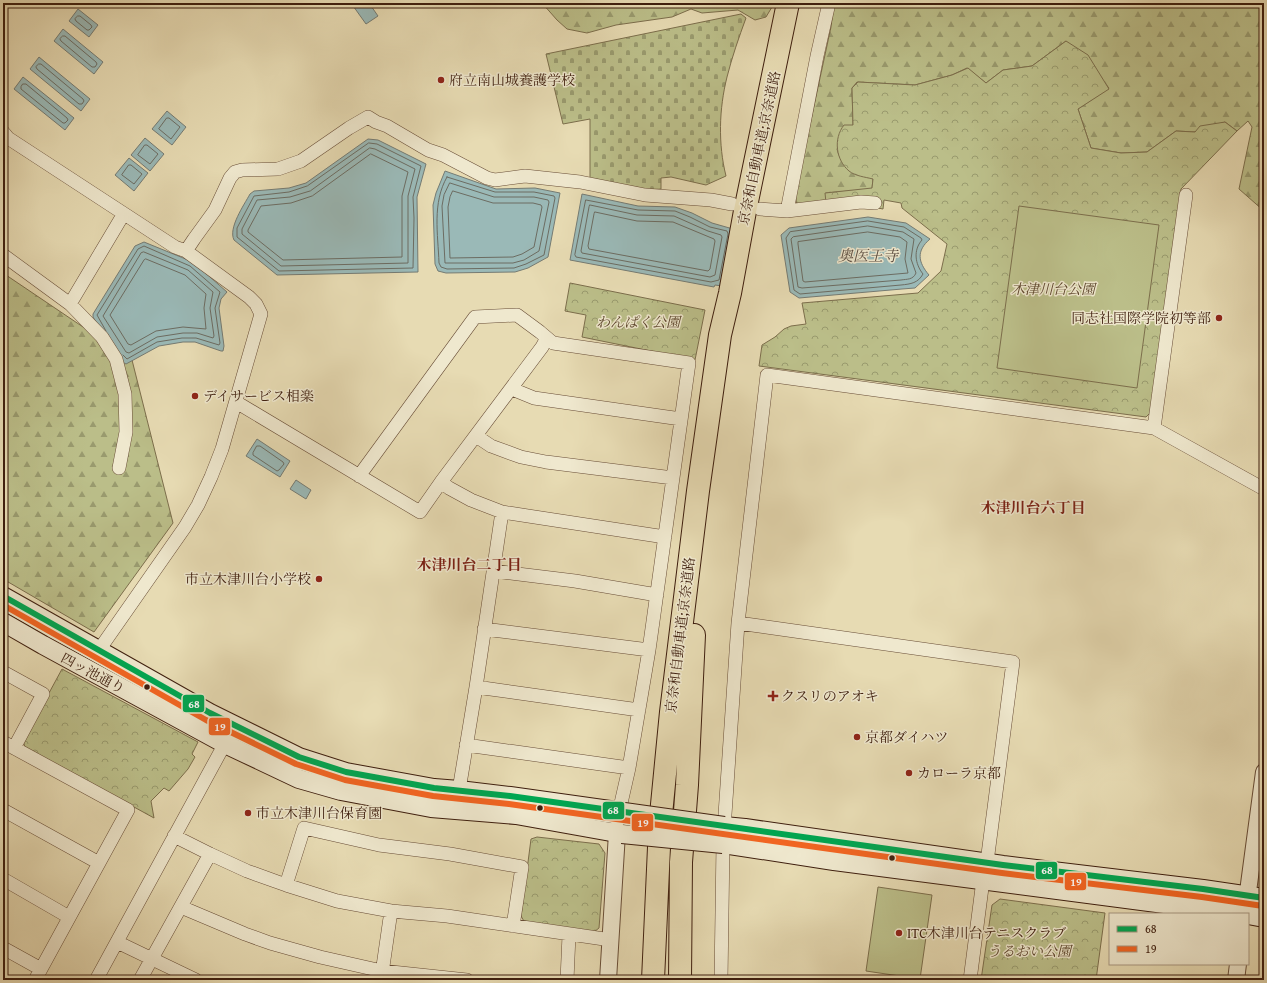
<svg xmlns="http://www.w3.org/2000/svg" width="1267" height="983" font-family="'Gentium Book Plus','Noto Serif JP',serif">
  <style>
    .forest { fill: url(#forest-firs); stroke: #7c6e4c }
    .cemetery { fill: url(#cemetery-stones); stroke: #7c6e4c }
    .park { fill: url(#park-crowns); stroke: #7c6e4c }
    .pitch { fill: #bbbe89; stroke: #7c6e4c }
    .water { fill: #9ab9b7; stroke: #757b73 }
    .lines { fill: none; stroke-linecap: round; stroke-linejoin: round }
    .shore { stroke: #6c6c62; stroke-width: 1 }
    .minor-casing { stroke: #684d37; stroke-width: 14 }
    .tertiary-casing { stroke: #684d37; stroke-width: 18 }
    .secondary-casing { stroke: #3e1e0e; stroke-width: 20 }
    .motorway-casing { stroke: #3e1e0e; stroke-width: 24 }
    .minor { stroke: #efe8ce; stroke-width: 13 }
    .tertiary { stroke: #efe8ce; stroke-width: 16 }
    .secondary { stroke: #efe8ce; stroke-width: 18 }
    .motorway { stroke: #e7dbb3; stroke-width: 22 }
    .secondary-bridge-casing { stroke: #3e1e0e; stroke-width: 20; stroke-linecap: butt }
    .secondary-bridge { stroke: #efe8ce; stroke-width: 18 }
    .bus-1-casing { stroke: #efe8ce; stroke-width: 9 }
    .bus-2-casing { stroke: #efe8ce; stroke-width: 9 }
    .bus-1 { stroke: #00a651; stroke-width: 6 }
    .bus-2 { stroke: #f26522; stroke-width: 6 }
    .poi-dot { fill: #8f2418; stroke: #efe8ce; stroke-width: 1.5 }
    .bus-dot { fill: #3e1e0e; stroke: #efe8ce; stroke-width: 1.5 }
    .labels { text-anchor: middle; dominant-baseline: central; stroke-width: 3; stroke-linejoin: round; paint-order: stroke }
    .poi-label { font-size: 14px; fill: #3e1e0e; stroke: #efe8ce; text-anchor: start }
    .street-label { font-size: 14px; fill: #3e1e0e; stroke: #efe8ce }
    .park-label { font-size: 14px; font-style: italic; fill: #5d462d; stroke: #efe8ce }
    .water-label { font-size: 15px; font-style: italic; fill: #5a4c41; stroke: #efe8ce }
    .neighbourhood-label { font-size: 15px; font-weight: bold; fill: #7a1f14; stroke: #efe8ce }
    .line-badge { stroke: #efe8ce; stroke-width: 1.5 }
    .badge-label { font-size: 11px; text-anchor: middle; font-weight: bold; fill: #fff }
  </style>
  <defs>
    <pattern id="forest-firs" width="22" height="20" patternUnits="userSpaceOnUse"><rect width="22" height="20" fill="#bbbe89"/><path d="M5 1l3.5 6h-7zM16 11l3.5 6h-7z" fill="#999a6e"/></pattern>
    <pattern id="cemetery-stones" width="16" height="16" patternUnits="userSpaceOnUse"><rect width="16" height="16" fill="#bbbe89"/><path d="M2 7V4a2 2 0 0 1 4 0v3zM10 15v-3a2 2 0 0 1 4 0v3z" fill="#999a6e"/></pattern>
    <pattern id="park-crowns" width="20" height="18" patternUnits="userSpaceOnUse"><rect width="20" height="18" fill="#bbbe89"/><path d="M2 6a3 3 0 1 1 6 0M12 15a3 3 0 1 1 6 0" fill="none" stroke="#999a6e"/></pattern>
  </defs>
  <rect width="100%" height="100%" fill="#e7dbb3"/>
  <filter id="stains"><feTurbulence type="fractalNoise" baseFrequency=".005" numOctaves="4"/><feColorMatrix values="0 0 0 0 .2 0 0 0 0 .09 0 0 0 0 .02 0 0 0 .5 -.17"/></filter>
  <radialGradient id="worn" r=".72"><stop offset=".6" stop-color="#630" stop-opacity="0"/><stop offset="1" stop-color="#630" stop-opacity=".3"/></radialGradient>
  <!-- forest -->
  <path class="forest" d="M542,3H772V7L766,17L755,20L738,10L702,13L691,9L672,17L616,25L587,33L567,29L557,20Z
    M834,3H1264V211L1239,189L1252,127L1248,121L1237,131L1225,122L1195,132L1176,131L1147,152L1121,153L1091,148L1078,109L1109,88L1066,41L1032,66L1003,70L986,83L967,68L952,75L915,85L857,82L852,88L853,125L837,149C842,169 855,175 873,178L872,189L826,193V203L797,206L795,194L831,27Z
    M3,273L132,360L173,523L94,632L3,579Z"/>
  <!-- cemetery -->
  <path class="cemetery" d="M741,14L746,18C739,37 732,57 727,77C719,109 718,144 726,176L706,185L671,177L661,178V189L649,190L590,179V119L563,124L546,54Z"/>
  <!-- park -->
  <path class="park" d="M1066,41L1088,55L1109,89L1078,109L1091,148L1121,153L1147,152L1176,131L1195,132L1200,126L1225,122L1237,131L1181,189L1151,412L1146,417L759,366L762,345L775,337L784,329L791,326L806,324L802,303L918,293L941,271L947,244L902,208L901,203L884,200L883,209L868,206L826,203L825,193L872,188L873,179C865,177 855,176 849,171C836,160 833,139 844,125H853L852,88L858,82L915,85L952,75L968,68L986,83L1003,70L1032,66Z
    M570,283L705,310L695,360L582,337L586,315L565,311Z
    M62,669L198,742L192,754L195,757L188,769L169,791L164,788L151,801L154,818L25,747L23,741Z
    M537,837L599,844L605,853L599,928L594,932L525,923L521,916L531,839Z
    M1000,899L1105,913L1096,980H981L992,905Z"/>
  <!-- pitch -->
  <path class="pitch" d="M1019,206L1159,225L1137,388L997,368Z
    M878,887L932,895L920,979L866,971Z"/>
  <!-- water -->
  <path class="water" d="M351,3H369L378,16L366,24Z
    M78,9L98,25L89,37L69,21Z
    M63,29L103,62L94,74L54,41Z
    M39,57L90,99L81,111L30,69Z
    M23,77L74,118L65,130L14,89Z
    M167,111L186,127L172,145L152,129Z
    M145,138L164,154L150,171L131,155Z
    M368,139L378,140L426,164L417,197L418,272L277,275L234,240C228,228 244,205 250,194L254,191L289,188L306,183Z
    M129,158L148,173L134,191L115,175Z
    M445,171L496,189L535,188L560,193L548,257L528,268L515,272L446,273L438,271L435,264L433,205L436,193Z
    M582,194L638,206L675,207L692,213L712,223L733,229L722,286L715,285L714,287L570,260Z
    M868,217L906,223L930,239C916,251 918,262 929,275L915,288L902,289L799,298L790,292L781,235L789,228Z
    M144,242L193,262L227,292L221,299L219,308L224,346L223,351H221L195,342H183L159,346L126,364C118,361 99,326 93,317V314L135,246Z
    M257,439L290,461L280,477L246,456Z
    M296,480L311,490L306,499L290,489Z"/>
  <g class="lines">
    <!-- shore -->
    <path class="shore" d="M78,16H80L91,25L92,27L89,30H87L76,21L75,19Z
      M63,36H65L96,62L97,64L95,67H92L61,41L60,39Z
      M39,64H41L83,99L84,101L82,104H79L37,69L36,67Z
      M23,84H26L67,118L68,120L65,123H63L21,89V87Z
      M167,118H169L180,127L171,139L159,129Z
      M369,143L377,144L421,166L413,197L414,218L413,268L279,271L237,237V228L254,196L289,192L307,186Z
      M145,145H147L158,154L150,164L138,155Z
      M370,148L375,149L415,169L408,196V263L281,266L242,234V229L257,200L290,197L310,191Z
      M371,154L408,172L402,196V257L283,260L248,232V230L261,206L291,203L312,196Z
      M129,165H131L142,174L134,184L122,175Z
      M447,177L495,192H534L554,196L555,198L544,255L526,264L514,268L447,269L441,267L439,263C438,234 432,203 447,177Z
      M450,183L494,197H534L548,200L549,202L539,251L524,260L513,263H445L442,206L444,195Z
      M453,191L493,203H533L541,205L542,207L534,247L522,254L513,257L450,258L448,207L450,197Z
      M586,200L638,210L675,211L690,217L710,227L727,231L728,234L719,280L711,282L576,257L575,255Z
      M590,205L637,215L674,216L708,231L721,235L722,237L715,275L710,277L582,253L581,251L589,207Z
      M595,212L637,221L673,222L714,239L715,241L710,269L708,271L589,249L588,246L594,214Z
      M868,221L904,227L921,238L922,240C913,250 915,264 923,274C918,283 911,284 901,285L800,294L794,290L786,238L790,232Z
      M868,226L903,232L914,239L911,259L916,273C913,280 907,279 901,280L802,288L798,287L791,239L793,237Z
      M868,232L900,237L907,242L905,259L908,273L805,282L803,281L798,244V242Z
      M144,252L188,270L213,292L210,308L214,336L213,338L197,333H183L157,337L129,353L126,352L103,316L141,253Z
      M146,259L185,275L206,294L204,308L206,329L183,327L156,331L131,345L128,344L110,315L144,260Z
      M106,331L97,315L138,249L144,246L190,266L220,292L215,308L220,343L219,345L196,338H182L157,342L127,359L123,355
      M257,446H260L283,462L284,464L279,470L277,471L253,455V453Z"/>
    <!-- minor casing -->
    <g class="minor-casing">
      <path id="minor" d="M3,132L8,138L175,247L186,251L249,297L256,304L261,314L222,449L211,477L198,505L185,527L99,650
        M760,209L787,211L817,56L829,3
        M787,211L861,202L875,203
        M186,251L194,239L215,210L230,178L235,172L242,170L278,169L301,161L349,128L368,117L376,122L387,126L428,150L443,155L487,178L495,180L525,176L580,182L645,195L711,200L732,204
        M3,255L70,304L102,337L116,359L125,394L126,432L119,468
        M70,304L123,215
        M512,389L534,398L681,419
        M236,402L420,512L441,482L542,347L547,338
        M1154,428L1186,195
        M476,436L491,446L521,457L546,462L673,478
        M359,476L475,317L517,315L540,332L553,343L689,363L649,650L629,768L619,812L617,833
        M441,482L449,488L471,500L502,512L665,537
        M494,571L575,581L657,595
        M738,623L1013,662L987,862
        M484,629L649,650
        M3,672L43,694L14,748
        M476,687L639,710
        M3,742L128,810L35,980
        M466,745L629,768
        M459,790L476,687L502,512
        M3,810L99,863
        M174,836L210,854L247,871L286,885L337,901L391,911L447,916L611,940
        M3,879L69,917
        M286,885L304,828L379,845L450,854L522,867L513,926
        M181,907L245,934L270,943L320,957L382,971L467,980
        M117,942L196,980
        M3,948L41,969
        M96,980L235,725
        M140,980L210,854
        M381,980L391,911
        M567,980L569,935
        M721,980L723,844L738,623L767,375L1154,428L1264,489
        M970,980L983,880"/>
    </g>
    <!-- tertiary casing -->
    <g class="tertiary-casing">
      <path id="tertiary" d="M1245,914L1264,772
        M608,980L617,833
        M1236,980L1238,964"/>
    </g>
    <!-- secondary casing -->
    <g class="secondary-casing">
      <path id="secondary" d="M3,596L210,713L299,757L346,772L434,788L459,790L510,796L624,812
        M3,622L43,645L225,744L299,779L341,791L431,808L516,815L622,834
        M724,826L745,828L1003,865L1203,889L1264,898
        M723,844L834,861L1241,914
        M1248,915L1264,918"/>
    </g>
    <!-- motorway casing -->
    <g class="motorway-casing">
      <path id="motorway" d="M653,980L660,825L671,712L698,491L720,335L730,293L745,211L788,3
        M680,980L681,862L687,785L694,635"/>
    </g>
    <!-- minor -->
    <use href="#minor" class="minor"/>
    <!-- tertiary -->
    <use href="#tertiary" class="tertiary"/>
    <!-- secondary -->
    <use href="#secondary" class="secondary"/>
    <!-- motorway -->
    <use href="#motorway" class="motorway"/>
    <!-- secondary-bridge casing -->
    <g class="secondary-bridge-casing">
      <path id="secondary-bridge" d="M624,812L724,826
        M622,834L723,844"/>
    </g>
    <!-- secondary-bridge -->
    <use href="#secondary-bridge" class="secondary-bridge"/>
    <!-- bus-1 casing -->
    <g class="bus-1-casing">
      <path id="bus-1" d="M3,596L210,713L299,757L346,772L434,788L510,796L1003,865L1203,889L1264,898"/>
    </g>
    <!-- bus-2 casing -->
    <g class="bus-2-casing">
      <path id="bus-2" d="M3,605L206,720L296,764L345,780L433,796L509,804L1002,873L1202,897L1263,906"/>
    </g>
    <!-- bus-1 -->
    <use href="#bus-1" class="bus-1"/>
    <!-- bus-2 -->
    <use href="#bus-2" class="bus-2"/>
  </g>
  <!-- markers -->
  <g class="poi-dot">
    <circle cx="441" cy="80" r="4"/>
    <circle cx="1219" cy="318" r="4"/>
    <circle cx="195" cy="396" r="4"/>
    <circle cx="319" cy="579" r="4"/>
    <path d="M771 690h4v4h4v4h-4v4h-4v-4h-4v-4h4z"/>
    <circle cx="857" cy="737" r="4"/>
    <circle cx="909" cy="773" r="4"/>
    <circle cx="248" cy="813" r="4"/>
    <circle cx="899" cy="933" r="4"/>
  </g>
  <g class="bus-dot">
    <circle cx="147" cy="687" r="3.5"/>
    <circle cx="540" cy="808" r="3.5"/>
    <circle cx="892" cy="858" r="3.5"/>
  </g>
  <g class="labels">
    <!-- poi labels -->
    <g class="poi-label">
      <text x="449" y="80">府立南山城養護学校</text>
      <text x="1211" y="318" text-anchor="end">同志社国際学院初等部</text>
      <text x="203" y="396">デイサービス相楽</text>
      <text x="311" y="579" text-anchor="end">市立木津川台小学校</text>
      <text x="781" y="696">クスリのアオキ</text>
      <text x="865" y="737">京都ダイハツ</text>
      <text x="917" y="773">カローラ京都</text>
      <text x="256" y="813">市立木津川台保育園</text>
      <text x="907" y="933">ITC木津川台テニスクラブ</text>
    </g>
    <!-- street labels -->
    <g class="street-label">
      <text transform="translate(759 148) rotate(-78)">京奈和自動車道;京奈道路</text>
      <text transform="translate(680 635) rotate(-83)">京奈和自動車道;京奈道路</text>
      <text transform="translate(93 673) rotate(28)">四ッ池通り</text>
    </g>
    <!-- park labels -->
    <g class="park-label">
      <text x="1053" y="289">木津川台公園</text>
      <text x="638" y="322">わんぱく公園</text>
      <text x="1029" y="951">うるおい公園</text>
    </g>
    <!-- water labels -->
    <g class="water-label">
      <text x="868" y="255">奥医王寺</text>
    </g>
    <!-- neighbourhood labels -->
    <g class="neighbourhood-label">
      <text x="1033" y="507">木津川台六丁目</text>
      <text x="469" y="564">木津川台二丁目</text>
    </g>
  </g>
  <g class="line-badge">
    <rect x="182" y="694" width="23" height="19" rx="4" fill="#00a651"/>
    <rect x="208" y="717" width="23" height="19" rx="4" fill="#f26522"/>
    <rect x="602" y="801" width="23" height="19" rx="4" fill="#00a651"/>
    <rect x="631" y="813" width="23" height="19" rx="4" fill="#f26522"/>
    <rect x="1035" y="861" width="23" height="19" rx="4" fill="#00a651"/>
    <rect x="1064" y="872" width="23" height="19" rx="4" fill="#f26522"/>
  </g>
  <g class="badge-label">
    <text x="194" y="708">68</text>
    <text x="220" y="731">19</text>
    <text x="613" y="814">68</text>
    <text x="643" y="827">19</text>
    <text x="1047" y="874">68</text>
    <text x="1076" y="886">19</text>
  </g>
  <!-- margin -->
  <rect width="1267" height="983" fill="none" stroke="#e7dbb3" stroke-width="16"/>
  <rect x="4" y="4" width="1259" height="975" fill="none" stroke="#3e1e0e" stroke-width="2"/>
  <rect x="8" y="8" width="1251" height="967" fill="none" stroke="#3e1e0e"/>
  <!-- legend -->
  <rect x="1109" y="913" width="140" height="52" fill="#efe8ce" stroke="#a89781"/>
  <rect x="1117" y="926" width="20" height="6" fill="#00a651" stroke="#a89781"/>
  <text x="1145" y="933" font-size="12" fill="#3e1e0e">68</text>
  <rect x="1117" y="946" width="20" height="6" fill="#f26522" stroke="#a89781"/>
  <text x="1145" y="953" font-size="12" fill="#3e1e0e">19</text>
  <rect width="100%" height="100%" filter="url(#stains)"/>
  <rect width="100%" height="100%" fill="url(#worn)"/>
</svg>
